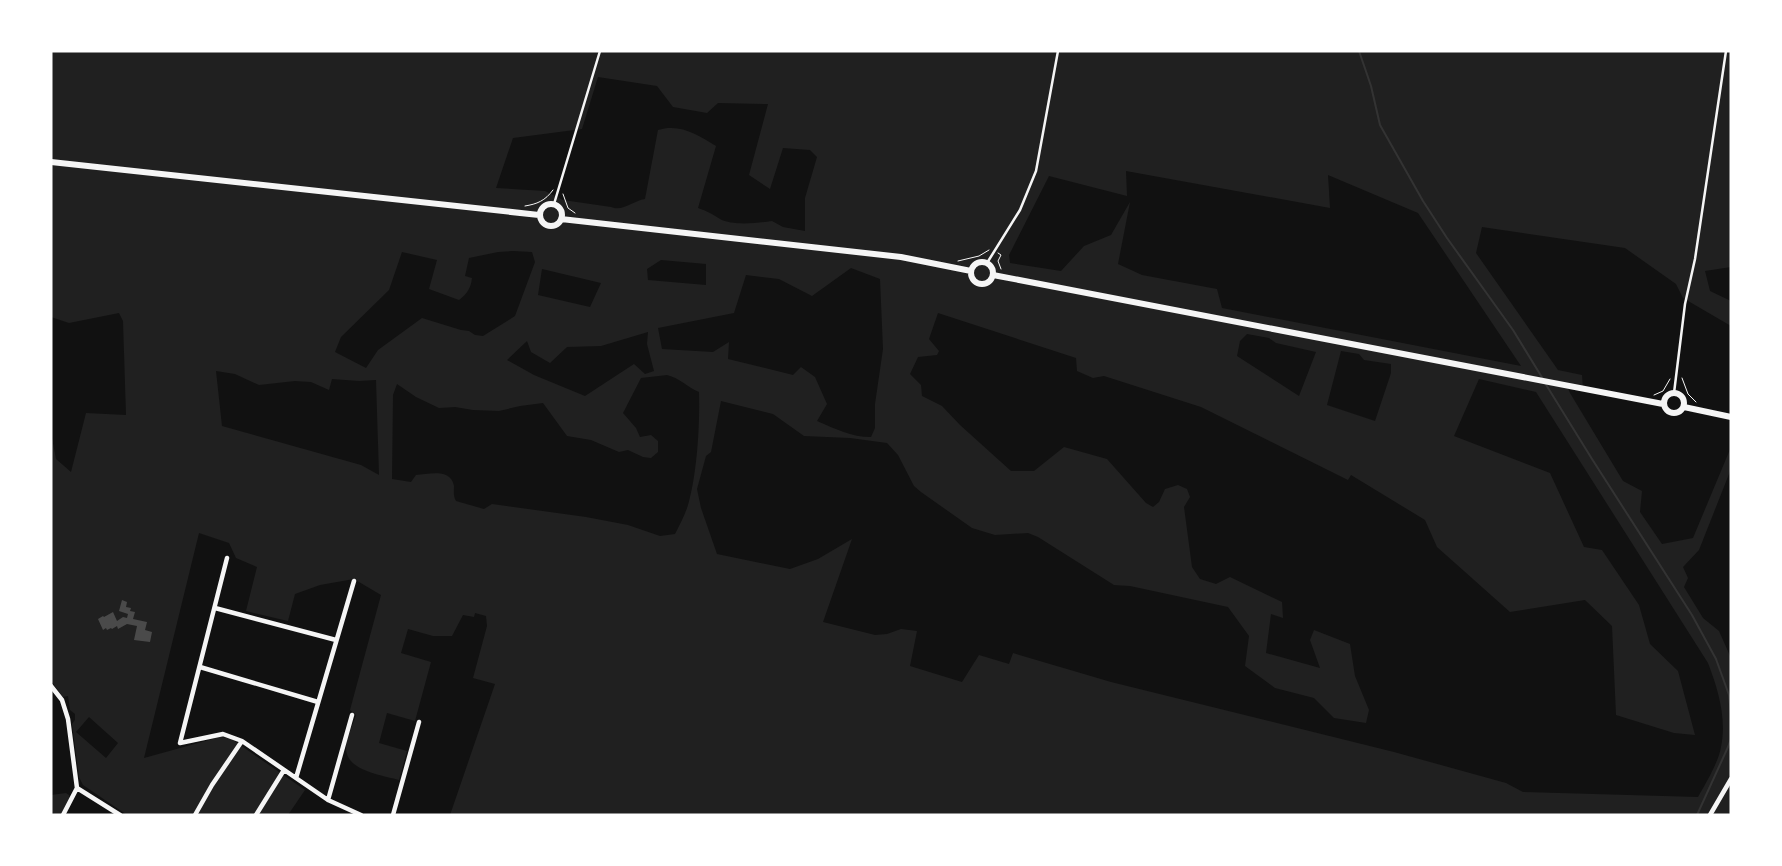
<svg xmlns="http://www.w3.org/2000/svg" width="1782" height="866" font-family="'Sofia Sans Condensed',sans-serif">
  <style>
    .green { fill: #202020; fill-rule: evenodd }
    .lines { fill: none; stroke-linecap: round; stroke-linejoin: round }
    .stream { stroke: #333; stroke-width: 2 }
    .building { fill: #4a4a4a }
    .path { stroke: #f5f5f5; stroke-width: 1 }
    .service { stroke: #f5f5f5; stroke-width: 2.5 }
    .minor { stroke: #f5f5f5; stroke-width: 4.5 }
    .secondary { stroke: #f5f5f5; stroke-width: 6 }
  </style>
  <rect width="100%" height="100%" fill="#111"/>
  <!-- green -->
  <path class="green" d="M51,51H1731V267L1705,271L1710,291L1731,301V326L1683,298L1676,284L1625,248L1482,227L1476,253L1558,370L1582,375L1583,389L1567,386L1570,393L1623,481L1642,491L1640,512L1662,544L1693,538L1731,447V469L1699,550L1683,567L1688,578L1684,587L1703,618L1719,631L1731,658V815H450L495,684L473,678L487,626L486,616L475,613L474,617L463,615L452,636H433L408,629L401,653L431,662L415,721L387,713L379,743L407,751L399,780C382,775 346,771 346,748C346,739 353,724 356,715L350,710L381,595L354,579L320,585L295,594L288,621L246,611L257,567L236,558L229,543L199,533L144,758L220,737L230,738L305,790L288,815H127L83,785L79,777L72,724L75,720V714L70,710L68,696L63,697L51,681V433L56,459L71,472L86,413L126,415L123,321L119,313L69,323L51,317ZM598,77L657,86L673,107L707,113L718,103L768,104L749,175L770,189L783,148L810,150L817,157L805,198V231L783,227L772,221C759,223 732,226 720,219C712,214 707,211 698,208L716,146C698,135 680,123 658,130L645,199C632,201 623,212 611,207L563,200L545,191L496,188L513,138L582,129ZM1126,171L1330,208L1328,175L1418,213L1521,366L1222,308L1217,289L1142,275L1118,264L1130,202L1111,235L1084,246L1061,271L1010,263L1009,255L1049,176L1127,196ZM513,251L532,252L535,262L515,316L483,336L475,335L469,331L461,330L422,318L378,350L366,368L335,352L341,337L389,290L402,252L437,260L429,289L459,300C467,294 471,288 472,278L465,276L469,258L498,252ZM661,260L706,264V285L648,280L647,269ZM851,268L880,279L883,349L875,404V428L871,437C851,437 836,429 817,421L827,404L815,377L801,367L793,375L728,359L729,342L713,352L662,349L658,328L734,313L746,275L779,279L812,296ZM542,269L601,283L590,307L538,295ZM938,313L1076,358L1077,371L1093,378L1104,376L1201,407L1348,480L1351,475L1425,520L1437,547L1510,612L1585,600L1612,626L1616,715L1674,733L1695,735L1678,671L1650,644L1639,605L1602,550L1584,547L1550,473L1454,436L1479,379L1536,392L1708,663C1718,689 1727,719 1721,747C1719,761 1705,785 1698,797L1523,792L1506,783L1394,752L1111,682L1013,653L1009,664L979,655L962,682L910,666L917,631L901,629L887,634L875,635L823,622L852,539L818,559L790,569L717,554L701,508L697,489L706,456L711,452L721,401L773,414L804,436L850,438L887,443L898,455L914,486L921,492L972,528L995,535L1028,533L1038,537L1114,585L1130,586L1228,607L1249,636L1245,666L1275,688L1314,698L1334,718L1366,723L1369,710L1355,676L1350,644L1314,630L1310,640L1320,668L1266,653L1271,614L1283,618L1282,602L1230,577L1216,584L1200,579L1192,567L1184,507L1190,497L1187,489L1178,485L1165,489L1159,502L1153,507L1146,503L1107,459L1064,447L1034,471H1011L960,425L942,406L922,396L921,385L910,374L918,357L937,355L939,351L929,339ZM648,332L647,344L654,371L645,374L634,364L585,396L534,375L507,360L527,341L531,352L550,363L567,347L601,346ZM1247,334L1269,338L1276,343L1316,352L1299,396L1237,356L1240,341ZM1341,351L1359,354L1364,360L1391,364V373L1375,421L1327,405ZM216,371L235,374L259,385L295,381L311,382L329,390L332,379L359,381L376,380L379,475L361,465L222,426ZM667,375C680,378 687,387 699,392C700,425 697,474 688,505C685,515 680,524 675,534L660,536L628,525L586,517L492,504L484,509L456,501C453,496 454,491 454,486C451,468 429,474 416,475L411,482L392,479L393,395L397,384L416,397L439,408L455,407L473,410L499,411L520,406L543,403L567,436L591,440L619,452L628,450L643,457L651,458L658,452V441L651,435L640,437L636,428L623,413L641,378ZM89,717L118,743L106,758L76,732Z
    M66,793L69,795L70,799L62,815H57L51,812V795Z"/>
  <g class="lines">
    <!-- stream -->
    <path class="stream" d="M1359,51L1371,86L1380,125L1423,201L1447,238L1513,330L1543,379
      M1545,383L1592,459L1692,615L1716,659L1729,695L1731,714
      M1697,815L1728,747L1731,739"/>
  </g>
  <!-- building -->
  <path class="building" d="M122,600L127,602L126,607L131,608L130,611L135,612L133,619L147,622L145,630L152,632L150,642L134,640L137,626L127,624L118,629L117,626L112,629L111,628L107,630L106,628L103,630L98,619L103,616L104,617L113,612L117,621L123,617L127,618L128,614L119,611Z"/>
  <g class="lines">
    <!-- path -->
    <path class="path" d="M563,194L568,208L575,213
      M525,206C537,204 545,201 553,190
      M998,253L1001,255L998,261L1001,269
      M958,261L979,256L989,250
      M1682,378L1688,394L1696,402
      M1654,395L1663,391L1670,379"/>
    <!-- service -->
    <path class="service" d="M554,204L600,51
      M987,263L1020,210L1036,171L1058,51
      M1674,393L1685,304L1695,259L1726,51"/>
    <!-- minor -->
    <path class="minor" d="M227,558L180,743L223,734L242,741L328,800L361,815
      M215,608L336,640
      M200,667L318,702
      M51,686L62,700L68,719L77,788L63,815
      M296,778L354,581
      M77,788L120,815
      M328,800L352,715
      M195,815L212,785L242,741
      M256,815L284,770
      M393,815L419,722
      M1710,815L1731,779"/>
    <!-- secondary -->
    <path class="secondary" d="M51,162L539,215
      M540 215a11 11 0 1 1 22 0a11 11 0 1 1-22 0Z
      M561,219L901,257L971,271
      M971 273a11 11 0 1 1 22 0a11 11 0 1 1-22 0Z
      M993,275L1663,404
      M1664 403a10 10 0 1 1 20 0a10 10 0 1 1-20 0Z
      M1684,407L1731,417"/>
  </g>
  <!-- border -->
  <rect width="1782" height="866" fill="none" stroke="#ffffff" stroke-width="105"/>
</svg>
